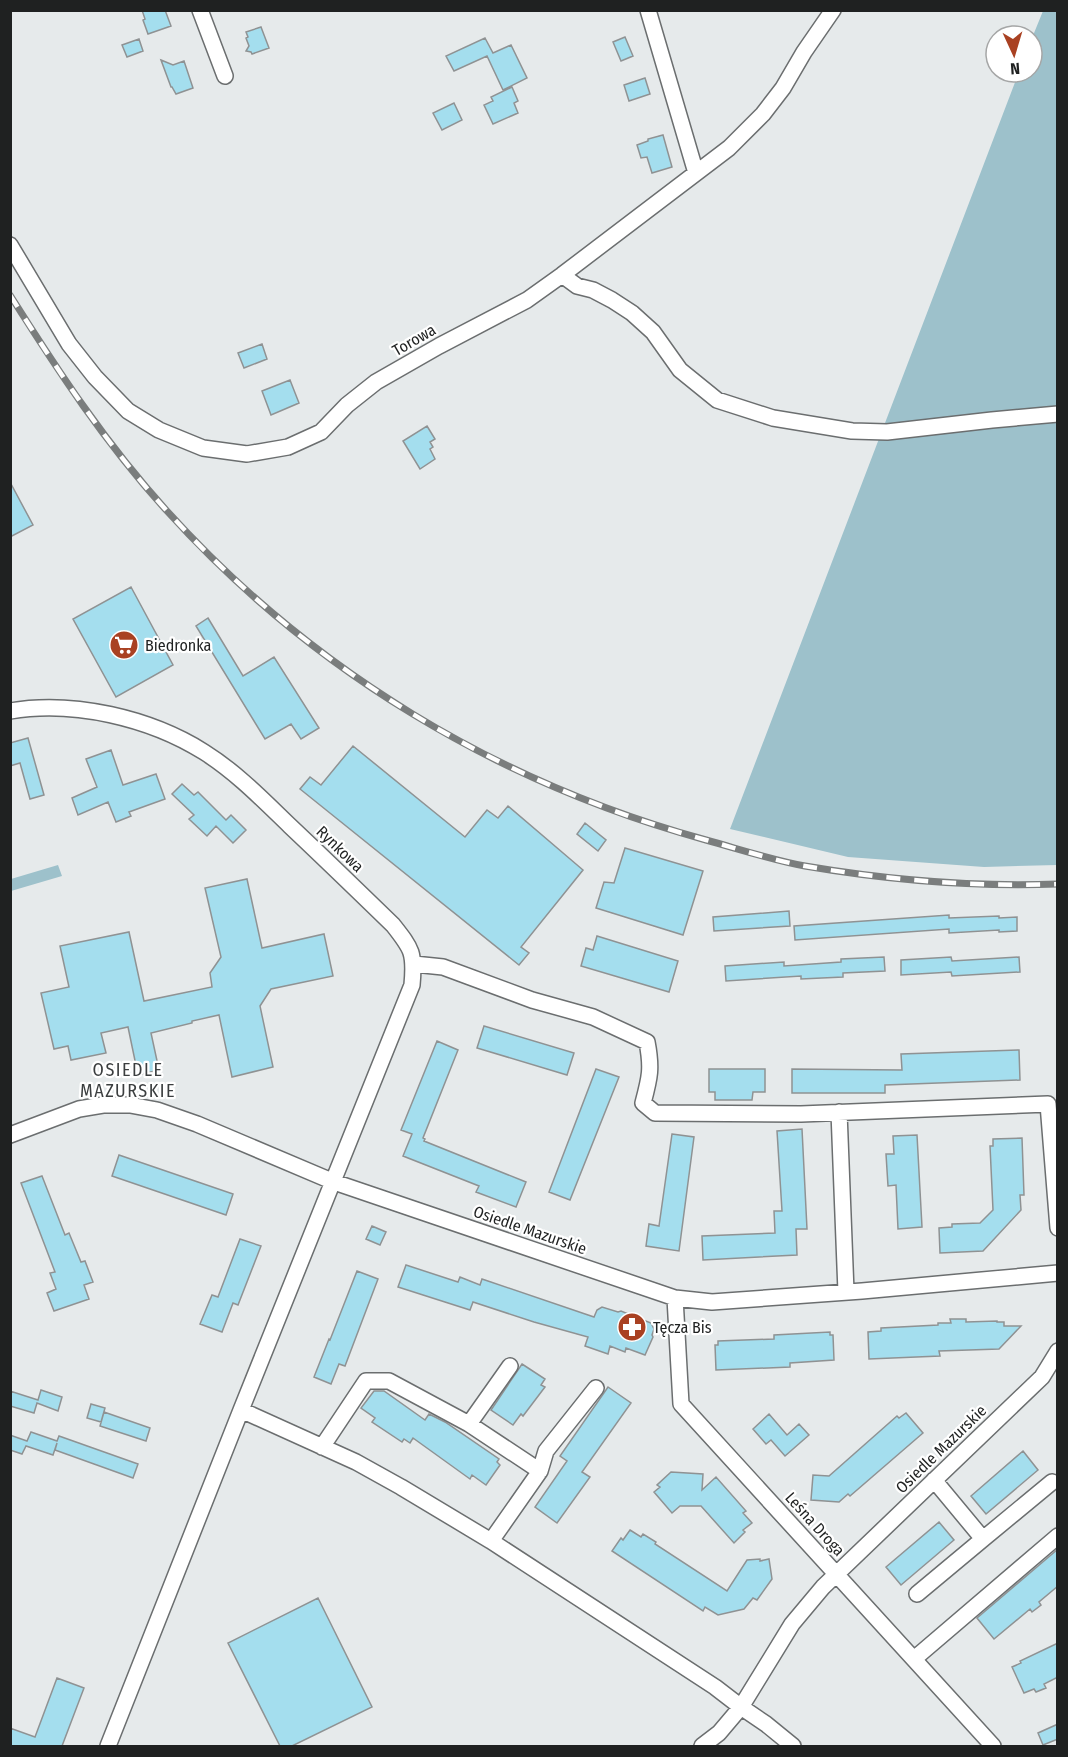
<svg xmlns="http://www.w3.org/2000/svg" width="1068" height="1757" font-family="'Fira Sans Condensed',sans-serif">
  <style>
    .green { fill: #9dc1cb }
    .building { fill: #a4deee; stroke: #8f9293; stroke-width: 1.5 }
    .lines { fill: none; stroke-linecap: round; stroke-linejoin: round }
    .street-casing { stroke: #6b6e6f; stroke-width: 18 }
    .street { stroke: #fff; stroke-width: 15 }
    .rail-casing { stroke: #7a7d7d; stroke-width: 7 }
    .rail { stroke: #fff; stroke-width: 4.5; stroke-dasharray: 14; stroke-linecap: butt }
    .labels { text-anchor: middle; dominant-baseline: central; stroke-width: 4.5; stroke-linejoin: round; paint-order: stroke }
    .street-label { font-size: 16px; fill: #1f2121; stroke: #fff }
    .poi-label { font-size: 16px; fill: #1f2121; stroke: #fff; text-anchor: start }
    .neighbourhood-label { font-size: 18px; letter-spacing: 1.5px; fill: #3b3e3f; stroke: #fff }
  </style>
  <rect width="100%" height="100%" fill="#e6eaeb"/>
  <!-- green -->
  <path class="green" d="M1043,11H1057V865L984,867L848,857L730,829L1019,72H1032V38Z
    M58,865L62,876L11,891V879Z"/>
  <!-- building -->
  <path class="building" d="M142,10H165L171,26L148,34L143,20L145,19Z
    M261,27L269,48L252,54L251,52L246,51L249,46L246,38L248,37L246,32Z
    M625,37L633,56L621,61L613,42Z
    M485,38L493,53L511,45L527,78L503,90L487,56L454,71L446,56Z
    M139,39L143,51L127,57L122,45Z
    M161,60L173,65L184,61L193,88L176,94L172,87H171Z
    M645,78L650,94L629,101L624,85Z
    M512,87L518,101L514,103L518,113L493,124L484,105L493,101L491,97Z
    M454,103L462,120L442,130L433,113Z
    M663,135L672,167L652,173L647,157L641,158L637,145L648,141V139Z
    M262,344L267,359L244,368L238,353Z
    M290,380L299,403L271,415L262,391Z
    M427,426L435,439L430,442L433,447L430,449L435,459L420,469L403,441Z
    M10,482L33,525L10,537Z
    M131,587L173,665L116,697L73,619Z
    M208,618L243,676L274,657L319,728L301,739L291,724L265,739L196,626Z
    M28,738L44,795L30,799L20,763L10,766V743Z
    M353,746L465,837L487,810L498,818L508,806L583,870L521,947L529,953L519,965L300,789L310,777L321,785Z
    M111,750L123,785L156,774L165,799L129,812L131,816L116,822L108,802L78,815L72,798L97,787L86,759Z
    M182,784L194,795L198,792L226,820L231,815L246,830L233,843L216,826L207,836L189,819L194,815L172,794Z
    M585,823L606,840L598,851L577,834Z
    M625,848L703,871L683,935L596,908L604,882L614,883Z
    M247,879L262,948L324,934L333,976L271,989L260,1006L273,1067L232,1077L219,1015L192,1021V1023L151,1033L159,1070L138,1075L128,1027L101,1033L106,1053L71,1060L68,1046L54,1049L41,993L69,987L60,946L129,932L144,1001L212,987L210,973L221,957L205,888Z
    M789,911L790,926L714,931L713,917Z
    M949,915V918L999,916V918L1017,917V931L999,932V930L949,933V929L795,940L794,926Z
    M597,936L678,961L669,992L581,966L586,948L593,950Z
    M884,957L885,971L843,973V977L801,979V976L726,981L725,966L784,962V966L841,962V959Z
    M951,957L952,961L1019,957L1020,972L952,976L951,972L901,975V960Z
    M484,1026L574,1053L567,1075L477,1048Z
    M437,1041L458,1050L423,1138L425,1139L424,1141L526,1182L516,1207L476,1192L479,1186L403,1156L412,1134L401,1130Z
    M1019,1050L1020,1080L885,1085V1093H792V1069L902,1070L901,1054Z
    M596,1069L619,1077L570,1200L549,1192Z
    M709,1069H765V1092H753L752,1100H715V1092H709Z
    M802,1129L807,1229H796L797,1255L703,1260L702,1236L775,1233L774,1211H782L777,1131Z
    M672,1134L694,1137L679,1251L646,1246L649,1224L659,1226Z
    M917,1135L922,1227L898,1229L896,1185L888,1186L886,1154H894L893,1136Z
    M1022,1138L1024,1195H1020L1021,1210L983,1251L940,1253L939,1228L952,1227V1224L980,1223L993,1210L990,1146H993V1139Z
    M119,1155L233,1194L226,1215L112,1176Z
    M42,1176L65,1235L69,1233L81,1262L85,1261L93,1282L84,1285L89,1299L54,1311L47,1293L56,1289L50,1273L55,1272L21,1183Z
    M372,1226L386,1232L380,1245L366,1239Z
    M240,1239L261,1246L238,1305L233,1303L222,1332L200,1324L212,1295L218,1297Z
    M406,1265L458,1282L460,1277L480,1285L482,1279L594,1317L597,1310L602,1307L618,1312L621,1311L651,1323L654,1329L652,1335L653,1337L645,1355L626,1348L625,1352L610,1346L608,1354L585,1346L588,1337L534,1322L473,1302L470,1310L398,1287Z
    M357,1271L378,1279L345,1366L339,1364L331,1384L314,1377L329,1339L330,1340Z
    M950,1319H966V1322L997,1321V1322H1004V1326H1021L999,1349L939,1351L940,1356L869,1359L868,1332L881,1331V1328L938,1325V1323H951Z
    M830,1332V1335H833L834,1360L790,1363V1367L716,1370L715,1345H718V1341L774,1339V1335Z
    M522,1364L545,1379L541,1385L545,1387L523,1416L521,1414L513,1425L491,1410Z
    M608,1387L631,1403L582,1472L590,1477L557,1523L535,1507L567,1461L560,1456Z
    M41,1390L62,1397L58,1411L37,1403L34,1413L10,1406V1391L38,1400Z
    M374,1391H384L425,1420L429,1414L445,1422L499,1459L497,1462L500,1465L486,1485L472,1475L470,1479L413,1438L410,1443L404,1439L402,1442L372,1422L375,1418L361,1408Z
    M91,1404L105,1408L101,1422L87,1418Z
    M104,1412L150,1428L146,1441L100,1426Z
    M906,1413L923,1433L850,1496L848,1494L839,1502L811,1500L813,1475L829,1476L897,1416L899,1418Z
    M769,1414L787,1435L799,1424L809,1435L785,1456L771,1440L766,1444L753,1429Z
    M31,1432L57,1441L59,1436L138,1464L133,1478L55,1450L57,1443L53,1455L26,1446L22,1454L10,1450V1435L27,1441Z
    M1023,1451L1038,1470L986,1514L971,1496Z
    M671,1472L703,1474L702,1490L716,1477L746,1511L743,1513L752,1523L743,1530L745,1532L734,1543L701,1506H680L672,1513L654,1492L660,1487L657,1485Z
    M939,1522L954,1540L901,1585L886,1567Z
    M630,1530L641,1537L643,1534L656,1542L655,1544L727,1591L747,1560L760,1559V1561L769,1559L772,1579L757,1600L753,1598L744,1609L718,1615L705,1607L703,1611L612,1551L621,1538L623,1540Z
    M1058,1549V1586L1039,1602L1041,1605L1032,1612L1030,1609L994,1639L977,1618Z
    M318,1598L372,1707L292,1746H280L228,1643Z
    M1058,1643V1677L1044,1684L1046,1688L1036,1692L1034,1689L1024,1693L1012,1667L1021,1663L1020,1661Z
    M57,1678L84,1688L62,1746H10V1728L35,1737Z
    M1058,1724V1739L1043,1745L1038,1733Z"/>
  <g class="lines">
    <!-- street casing -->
    <g class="street-casing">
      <path id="street" d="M200,10L225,76
        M648,10L696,173
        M10,245L69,344L95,377L128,411L159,430L203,448L247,454L288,447L321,432L347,405L376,382L439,346L527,300L562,275L729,148L763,114L783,88L804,52L833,10
        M562,275L577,286L593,290L612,300L632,313L653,332L680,370L717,400L773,418L852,431L887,432L992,420L1058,414
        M10,711C73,700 150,718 204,752C236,772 263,800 290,826C325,859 359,892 393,925C412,949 415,953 412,985L241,1410L108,1746
        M414,964L443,967L532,1000L593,1017L647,1042C652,1068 650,1077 643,1103L655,1113L801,1114L1048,1104L1058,1228
        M839,1112L846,1292
        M10,1135L79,1109L103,1105H130L157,1110L197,1124L334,1182L675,1298L712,1302L862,1291L1058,1273
        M675,1298L681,1404L993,1746
        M241,1410L356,1462L401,1487L491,1541L715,1687L741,1707L792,1624L823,1587L1042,1377L1058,1351
        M469,1424L510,1366
        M322,1447L366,1381H389L469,1424L540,1471L491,1541
        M540,1471L546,1451L596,1388
        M983,1539L1052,1482
        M917,1594L983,1539L934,1480
        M914,1659L1058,1536
        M702,1746L719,1733L741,1707L766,1724L793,1746"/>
    </g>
    <!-- street -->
    <use href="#street" class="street"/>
    <!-- rail casing -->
    <g class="rail-casing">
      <path id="rail" d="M10,295C58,371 106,444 167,511C312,671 498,783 706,840C739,849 772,860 805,866C888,880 973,887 1058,884"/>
    </g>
    <!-- rail -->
    <use href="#rail" class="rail"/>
  </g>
  <!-- icons -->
  <defs>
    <g id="supermarket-disc" transform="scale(1.5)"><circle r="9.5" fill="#a94122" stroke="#fff"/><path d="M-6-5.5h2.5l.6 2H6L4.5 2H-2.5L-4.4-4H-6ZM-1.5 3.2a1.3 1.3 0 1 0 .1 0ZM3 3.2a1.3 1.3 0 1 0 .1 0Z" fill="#fff"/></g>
    <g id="pharmacy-disc" transform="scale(1.5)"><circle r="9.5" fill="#a94122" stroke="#fff"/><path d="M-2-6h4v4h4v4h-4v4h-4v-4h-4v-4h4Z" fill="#fff"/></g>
  </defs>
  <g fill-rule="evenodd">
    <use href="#supermarket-disc" x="124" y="645"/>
    <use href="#pharmacy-disc" x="632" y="1327"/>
  </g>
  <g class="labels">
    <!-- street labels -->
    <g class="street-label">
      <text transform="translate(414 340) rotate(-30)">Torowa</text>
      <text transform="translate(340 849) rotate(44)">Rynkowa</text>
      <text transform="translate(530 1230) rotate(19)">Osiedle Mazurskie</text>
      <text transform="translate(941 1449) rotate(-44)">Osiedle Mazurskie</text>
      <text transform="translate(815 1524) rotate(48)">Leśna Droga</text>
    </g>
    <!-- poi labels -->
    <g class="poi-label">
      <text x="145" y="645">Biedronka</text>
      <text x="653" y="1327">Tęcza Bis</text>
    </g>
    <!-- neighbourhood labels -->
    <g class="neighbourhood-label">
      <text x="128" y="1070">OSIEDLE<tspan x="128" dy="21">MAZURSKIE</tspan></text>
    </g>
  </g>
  <!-- border -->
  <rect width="1068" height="1757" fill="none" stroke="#1f2121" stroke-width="24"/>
  <!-- north arrow -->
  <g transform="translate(1014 54) rotate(176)"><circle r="28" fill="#ffffff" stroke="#a5a6a6" stroke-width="1.5"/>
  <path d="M0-4.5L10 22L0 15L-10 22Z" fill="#a94122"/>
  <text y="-9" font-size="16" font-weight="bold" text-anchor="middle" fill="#1f2121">N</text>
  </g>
</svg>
